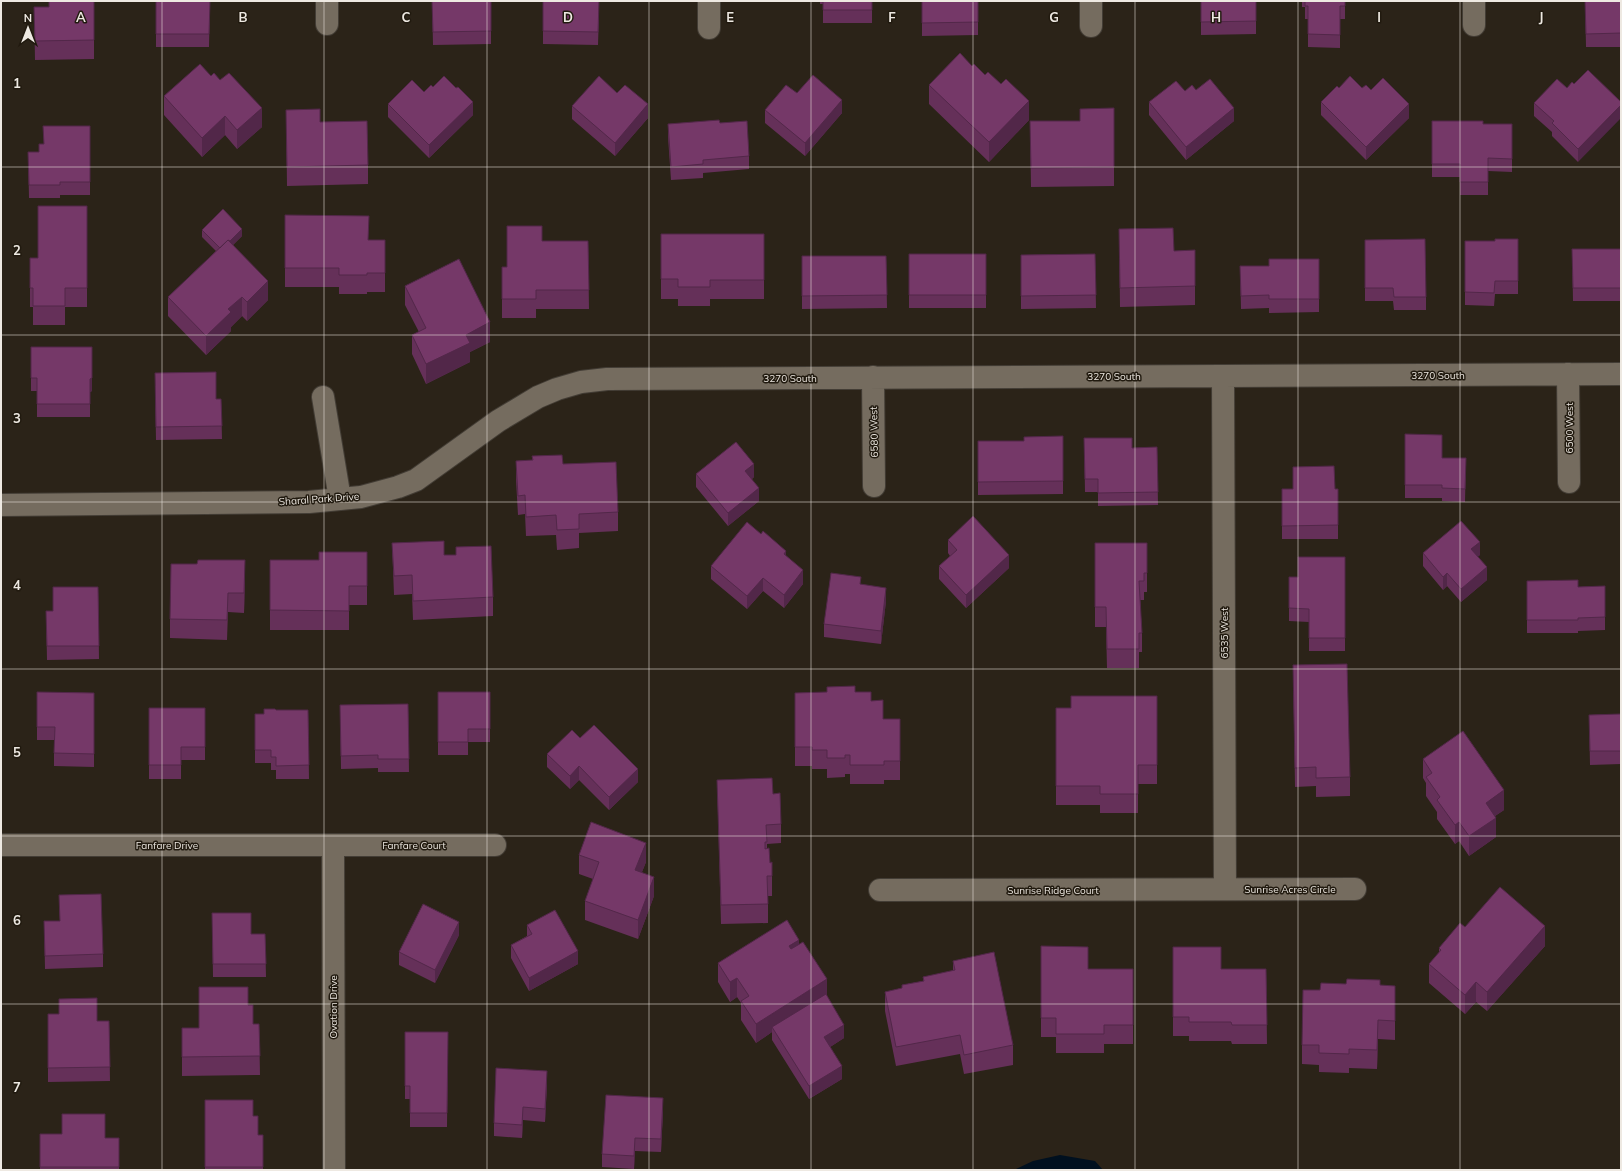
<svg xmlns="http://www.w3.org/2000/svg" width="1622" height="1171" font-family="Mulish,sans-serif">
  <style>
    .water { fill: #00101f }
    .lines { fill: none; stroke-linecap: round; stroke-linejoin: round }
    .street-casing { stroke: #433d35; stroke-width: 24 }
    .street { stroke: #756c5f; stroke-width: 22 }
    .wall { fill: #653059 }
    .shaded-wall { fill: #522749 }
    .building { fill: #753868; stroke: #522749 }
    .grid { fill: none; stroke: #eee9e2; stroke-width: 1; stroke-opacity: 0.55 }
    .labels { text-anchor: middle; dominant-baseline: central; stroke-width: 3; stroke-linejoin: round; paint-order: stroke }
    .street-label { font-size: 10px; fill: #eee9e2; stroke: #211a0f }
    .grid-label { font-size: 13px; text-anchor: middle; font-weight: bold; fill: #eee9e2; stroke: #211a0f; stroke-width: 3; stroke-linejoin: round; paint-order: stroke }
  </style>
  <rect width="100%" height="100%" fill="#2b2318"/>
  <!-- water -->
  <path class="water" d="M1060,1155L1095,1161L1103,1170H1014L1033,1161Z"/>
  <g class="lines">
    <!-- street casing -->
    <g class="street-casing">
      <path id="street" d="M327,1V24
        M709,1V28
        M1091,1V26
        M1474,1V25
        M1568,374L1569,482
        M1223,376L1225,889
        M873,377L874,486
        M323,397L340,499
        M1,505L309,502L361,497L398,487L416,480L498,421L538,397L557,389L581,382L607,379L1621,374
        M1,845H495
        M333,845L334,1170
        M880,890L1355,889"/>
    </g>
    <!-- street -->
    <use href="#street" class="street"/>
  </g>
  <!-- wall -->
  <path class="wall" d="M94,1V59L35,60L34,7H49Z
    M156,1H210L209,47H156Z
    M432,1L491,31V44L433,45Z
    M820,1H872V23H823V4H820Z
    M922,1H978V35L922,36Z
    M1201,1H1256V34L1201,35Z
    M1302,1H1345V19H1340V48L1308,47V19H1305V7H1302Z
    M1585,1H1621V47H1586Z
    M599,14L598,45L543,44V31Z
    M1588,70L1578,162L1552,136V132L1534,116V103L1567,88L1574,84Z
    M211,76L262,127L237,149L225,135L202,157L164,115V96Z
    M929,85L1029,120L989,162L929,104Z
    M1339,88H1362L1371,90L1409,118L1366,160L1321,115V102Z
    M1185,91L1234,121L1186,160L1149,115V102Z
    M424,92L473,115L429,158L388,117V104Z
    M617,93L648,118L615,156L572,119V106Z
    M797,93L842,113L805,156L765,123V110Z
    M1114,108V186L1031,187L1030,121H1080Z
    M286,110L320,122L368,165V184L287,186Z
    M1432,121L1483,124H1512V172L1488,171V195H1460V177H1432Z
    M720,123L749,156V169L703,173V178L671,180L668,137V124Z
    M90,126V195H60V198H29L28,152H39V144H43Z
    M87,206V307H65V325H33V307H30V258H38Z
    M285,215L369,240H385V292H367V294H339V287H285Z
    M1119,229L1174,251L1195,286V305L1120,307Z
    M202,230L242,236L233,245L268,300L247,321L242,316L231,327V331L206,355L168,316V297L216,251L202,237Z
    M661,234H764V299H710V306H678V299H661Z
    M1518,239V294H1495L1494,306L1465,305V241H1495Z
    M1365,240L1426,297V310H1394L1393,301H1365Z
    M542,241H588L589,309H536V318H502V267H507Z
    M1572,249H1621V301H1573Z
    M909,254H986V308H909Z
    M1095,254L1096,308L1021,309V255Z
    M802,256H886L887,308L802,309Z
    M1319,259V312L1269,313V308L1241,309L1240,266H1269Z
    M405,286L490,342L470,352V362L426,384L412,354V335L419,332L405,305Z
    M31,347L92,391L90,392V417H37V391H31Z
    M155,386L216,399H221L222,439L156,440Z
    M1405,434L1442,458H1466L1465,502L1442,501V498H1405Z
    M1063,436V494L978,495V441H1024Z
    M1084,438L1132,448L1157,447L1158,505L1098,506V492H1085Z
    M532,456L563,464L618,512V531L579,533V548L557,550L556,535L526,536L525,514L518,515L516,480V461L532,460Z
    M696,474L754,477L752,479L759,501L728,526L696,487Z
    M1282,489H1338V539H1282Z
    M948,540L1009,568L966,608L939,579V566L950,556L948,553Z
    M392,543L444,555H456V547L493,597V616L413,620L412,594L394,595Z
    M1095,543H1147V592H1144V600H1140L1142,633V652H1139V668H1107L1106,627H1095Z
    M367,552V605H349V630H270V560H319Z
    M1423,553L1480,555L1478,556L1487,580L1461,602L1447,586L1443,590L1423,566Z
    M786,556L803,584L784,608L763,591L747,609L711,579V566Z
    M1345,557V651H1309V622L1289,621V577H1298Z
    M245,580L244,613L228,612L227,640L170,638V619Z
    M1527,581L1578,587L1605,586V630L1578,631V633H1527Z
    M861,585L886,601L881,644L824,637V624Z
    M98,587L99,659L47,660L46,611H53Z
    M1293,665L1350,777V796L1316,797V786L1295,787Z
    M37,692L94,693V767L54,766V740H37Z
    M438,692H490V742H468V755H438Z
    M795,693L871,701L883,719H900V780H884V784H850V774H845V777L827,778V769H812V766H795Z
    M1157,696V784H1138V813H1100V805H1056V708H1071Z
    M408,704L409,772H378V768L341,769L340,705Z
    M149,708H205V760H181V779H149Z
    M264,709L276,710H308L309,779H276V770H271V763H255V714H264Z
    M1621,714V764L1590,765L1589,715Z
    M580,738L638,782L609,810L579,780L570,789L547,767V754Z
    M1423,759L1504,810L1495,816L1496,837L1469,856L1459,841L1455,844L1437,819V812L1426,796V783L1423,778Z
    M717,780L773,794L781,824V843L767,844V849L772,876V896H768V923L721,924Z
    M579,855L646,862L642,872L654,896L638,939L585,920V901L593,879L579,874Z
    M59,895L103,954V967L45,969L44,921H60Z
    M212,913L251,934H265L266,977H213Z
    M527,925L578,964L529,991L511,958V945L527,936Z
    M1465,927L1545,946L1487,1011L1476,1002L1465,1014L1429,983V964L1439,953V948Z
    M459,935L435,983L399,965V952Z
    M799,944L827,996L844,1038L830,1047L842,1079L809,1099L772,1040V1032L756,1043L741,1020V1003L737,997L730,1002L718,982V963Z
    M1041,946L1088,969H1133V1044H1104V1053H1056V1037H1041Z
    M1173,947L1221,969H1266L1267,1044H1232L1231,1041H1189V1036H1173Z
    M953,961L1013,1045V1065L964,1074L960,1054L896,1066L885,1011V992L902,988V985L923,981V977L953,971Z
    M1380,985L1395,1005V1040L1378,1039L1377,1069L1349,1068V1073L1319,1072V1065L1302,1064V1045Z
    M248,1005L253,1024H259L260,1075L182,1076V1028H199Z
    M48,1014L97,1021H109L110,1081L48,1082Z
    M405,1032H448L447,1127H410V1099H405Z
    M547,1084L545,1122L523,1120L522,1138L494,1136V1123Z
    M205,1100L253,1116L258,1135H263V1170H205Z
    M663,1111L661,1152L635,1151L634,1169L602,1167V1154Z
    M40,1134L105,1138H119V1170H40Z"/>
  <!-- shaded-wall -->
  <path class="shaded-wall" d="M842,100V113L805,156V143Z
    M1029,101V120L989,162V142Z
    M473,102V115L429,158V145Z
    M648,104V118L615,156V143Z
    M1409,104V118L1366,160V147Z
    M1621,105V118L1578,162V149Z
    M262,108V127L237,149V130Z
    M1234,108V121L1186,160V147Z
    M225,116V135L202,157V138Z
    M242,229V236L221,256V250Z
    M268,281V300L247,321V302Z
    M242,297V316L231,327V331L206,355V336L228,309Z
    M490,322V342L470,352V362L426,384V364L466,335Z
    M92,378V391L90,392V379Z
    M754,464V477L745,484V471Z
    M759,488V501L728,526V513Z
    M1480,542V555L1471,562V549Z
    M786,551V564L784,554Z
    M1009,555V568L966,608V595Z
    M245,560V580L244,613V593Z
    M1487,567V580L1461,602V589Z
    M803,570V584L784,608V595Z
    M1447,573V586L1443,590V577Z
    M763,578V591L747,609V596Z
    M886,588V601L881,644V631Z
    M579,766V780L570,789V776Z
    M638,769V782L609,810V797Z
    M1504,790V810L1486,822V803Z
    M1496,818V837L1469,856V836Z
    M1459,822V841L1455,844V825Z
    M646,843V862L635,889V870Z
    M654,877V896L638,939V920Z
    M459,922V935L435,983V970Z
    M1545,926V946L1487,1011V992Z
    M799,940V959L789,965V946Z
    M578,951V964L529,991V978Z
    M737,978V997L730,1002V982Z
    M827,979V998L772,1027V1032L756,1043V1024Z
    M1476,982V1002L1465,1014V995Z
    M1378,1020V1039L1377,1069V1050Z
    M844,1025V1038L824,1051V1037Z
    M842,1066V1079L809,1099V1086Z
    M547,1071V1084L545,1122V1109Z
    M663,1098V1111L661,1152V1139Z
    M523,1107V1120L522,1138V1125Z
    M635,1138V1151L634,1169V1156Z"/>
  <!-- building -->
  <path class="building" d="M49,1H94V40L35,41L34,7H49Z
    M156,1H210L209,34H156Z
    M432,1H491V31L433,32Z
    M543,1H599L598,32L543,31Z
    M823,1H872V10H823Z
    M922,1H978V22L922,23Z
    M1201,1H1256V21L1201,22Z
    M1305,1H1345V6H1340V35L1308,34V6H1305Z
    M1585,1H1621V33L1586,34Z
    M960,53L972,66L974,64L985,75L988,72L1001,84L1006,79L1029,101L989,142L929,85Z
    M200,64L211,76L214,73L220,80L229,73L262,108L237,130L225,116L202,138L164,96Z
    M1588,70L1621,102V105L1578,149L1552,123L1554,121L1534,103L1557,79L1567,88L1572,82L1574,84Z
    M813,75L842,100L805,143L765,110L786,85L797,93Z
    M444,76L456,88L458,87L473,102L429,145L388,104L412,80L424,92L431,85L433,87Z
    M599,76L617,93L625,85L648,104L615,143L572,106Z
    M1350,76L1362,88L1366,85L1371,90L1383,78L1409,104L1366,147L1321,102L1337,86L1339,88Z
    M1210,79L1234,108L1186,147L1149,102L1176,81L1185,91L1192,85L1196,90Z
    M1114,108V167L1031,168L1030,121H1080V109Z
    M320,109V122L367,121L368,165L287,167L286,110Z
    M719,120L720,123L747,121L749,156L703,160V164L671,167L668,124Z
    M1432,121H1483V124H1512V159L1488,158V182H1460V164H1432Z
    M43,126H90V182H60V185H29L28,152H39V144H44Z
    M38,206H87V288H65V306H33V288H30V258H38Z
    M223,209L242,229L230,241L228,240L220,248L202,230Z
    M285,215L369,216L368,240H385V273H367V275H339V268H285Z
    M507,226H542V241H588L589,290H536V299H502V267H507Z
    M1173,228L1174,251L1195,250V286L1120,288L1119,229Z
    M661,234H764V280H710V287H678V279H661Z
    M1425,239L1426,297H1394L1393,288H1365V240Z
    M1495,239H1518V281H1495L1494,293L1465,292V241H1495Z
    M228,240L268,281L247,302L242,297L228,309L231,312L206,336L168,297Z
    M1572,249H1621V288H1573Z
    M909,254H986V295H909Z
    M1095,254L1096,295L1021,296V255Z
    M802,256H886L887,295L802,296Z
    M459,259L490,322L466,335L470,343L426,364L412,335L426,328L405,286Z
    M1269,259H1319V299H1269V295L1241,296L1240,266H1269Z
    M31,347H92V378L90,379V404H37V378H31Z
    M216,372V399H221L222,426L156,427L155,373Z
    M1405,434L1442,435V458H1466L1465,489L1442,488V485H1405Z
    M1063,436V481L978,482V441H1024V437Z
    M1084,438H1132V448L1157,447L1158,492L1098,493V479H1085Z
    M736,442L754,464L745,471L759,488L728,513L696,474Z
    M562,455L563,464L616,462L618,512L579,514V529L557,530L556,515L526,517L525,495L518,496L516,461L533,460L532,456Z
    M1334,466L1335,489H1338V525L1282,526V489H1293V467Z
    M973,516L1009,555L966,595L939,566L957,550L948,540Z
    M1461,521L1480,542L1471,549L1487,567L1461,589L1447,573L1443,577L1423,553Z
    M747,522L761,534L763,531L786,551L784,554L803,570L784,595L763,578L747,596L711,566Z
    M444,541V555H456V547L491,546L493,597L413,601L412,575L394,576L392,543Z
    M1095,543H1147V573H1144V581H1139L1142,633H1139V649H1107L1106,607H1095Z
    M319,552H367V586H349V611L270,610V560H319Z
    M1298,557H1345V638H1309V609L1289,608V577H1298Z
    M198,560H245L244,593H228L227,620L170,619L171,564H197Z
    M831,573L861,577L860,584L886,588L881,631L824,624Z
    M1578,580V587L1605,586V617L1578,618V620H1527V581Z
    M53,587H98L99,646H47L46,611H53Z
    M1347,664L1350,777L1316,778V767L1295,768L1293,665Z
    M855,686V692H871V701L883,700V719H900V761H884V765H850V755H845V758H827V750H812V747H795V693L827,692V687Z
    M37,692L94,693V754L54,753L55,727H37Z
    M438,692H490V729H468V742H438Z
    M1071,696H1157V765H1138V794H1100V786H1056V708H1071Z
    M408,704L409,759H378V755L341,756L340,705Z
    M149,708H205V747H181V765H149Z
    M264,709H275L276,710H308L309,765L276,766V757H271V750H255V714H264Z
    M1621,714V751H1590L1589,715Z
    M594,725L638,769L609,797L579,766L570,776L547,754L572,730L580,738Z
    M1463,731L1504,790L1486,803L1496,818L1469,836L1459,822L1455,825L1437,800L1440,797L1426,777L1432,773L1423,759Z
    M772,778L773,794L780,793L781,824L766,825L767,842H765V849L769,848L770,863L772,862V876H767L768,904L721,905L717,780Z
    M591,822L646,843L635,870L654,877L638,920L585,901L599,862L579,855Z
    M1500,887L1545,926L1487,992L1476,982L1465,995L1429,964L1441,950L1439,948L1460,923L1465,927Z
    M101,894L103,954L45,956L44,921H60L59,895Z
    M423,904L459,922L435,970L399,952Z
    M555,910L578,951L529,978L511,945L532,934L527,925Z
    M212,913H251V934H265L266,964H213Z
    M787,920L799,940L789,946L791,949L803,942L827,979L756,1024L741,1001L749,996L737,978L730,982L718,963Z
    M1041,946L1088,947V969H1133V1025H1104V1034H1056V1018H1041Z
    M1173,947H1221V969H1266L1267,1025H1232L1231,1022H1189V1017H1173Z
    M994,952L1013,1045L964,1055L960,1035L896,1047L885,992L902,988V985L924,981L923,977L955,970L953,961Z
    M1347,979L1380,980V985L1395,986V1021L1378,1020L1377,1050L1349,1049V1054L1319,1053V1045H1302L1303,990H1320L1321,983L1346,984Z
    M199,987H248V1005H253V1024H259L260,1056L182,1057V1028H199Z
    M826,994L844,1025L824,1037L842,1066L809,1086L772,1027Z
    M97,998V1021H109L110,1067L48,1068V1014H59V999Z
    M405,1032H448L447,1113H410V1086H405Z
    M496,1068L547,1071L545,1109L523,1107L522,1125L494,1123Z
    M606,1095L663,1098L661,1139L635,1138L634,1156L602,1154Z
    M205,1100H253V1116H258V1135H263V1167H205Z
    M62,1114H105V1138H119V1167H40V1134H62Z"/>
  <!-- grid -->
  <path class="grid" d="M162,1V1170M324,1V1170M487,1V1170M649,1V1170M811,1V1170M973,1V1170M1135,1V1170M1298,1V1170M1460,1V1170M1,167H1621M1,335H1621M1,502H1621M1,669H1621M1,836H1621M1,1004H1621"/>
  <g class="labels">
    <!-- street labels -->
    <g class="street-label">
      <text x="1438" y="375">3270 South</text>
      <text x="1114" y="376">3270 South</text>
      <text x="790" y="378">3270 South</text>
      <text transform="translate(1569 428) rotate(-90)">6500 West</text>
      <text transform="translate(874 432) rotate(-91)">6580 West</text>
      <text transform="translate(319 499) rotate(-4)">Sharal Park Drive</text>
      <text transform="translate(1224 633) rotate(-90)">6535 West</text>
      <text x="167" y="845">Fanfare Drive</text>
      <text x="414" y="845">Fanfare Court</text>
      <text x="1290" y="889">Sunrise Acres Circle</text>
      <text x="1053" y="890">Sunrise Ridge Court</text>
      <text transform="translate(333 1007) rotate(-90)">Ovation Drive</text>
    </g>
  </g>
  <g class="grid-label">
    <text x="81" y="22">A</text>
    <text x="243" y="22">B</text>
    <text x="406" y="22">C</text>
    <text x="568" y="22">D</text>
    <text x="730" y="22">E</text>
    <text x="892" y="22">F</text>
    <text x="1054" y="22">G</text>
    <text x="1216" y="22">H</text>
    <text x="1379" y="22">I</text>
    <text x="1541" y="22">J</text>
    <text x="17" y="88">1</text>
    <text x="17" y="255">2</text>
    <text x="17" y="423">3</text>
    <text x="17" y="590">4</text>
    <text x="17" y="757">5</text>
    <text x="17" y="925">6</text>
    <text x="17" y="1092">7</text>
  </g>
  <!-- border -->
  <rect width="1622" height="1171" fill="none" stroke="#eee9e2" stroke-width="4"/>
  <!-- north arrow -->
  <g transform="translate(28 28)" stroke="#211a0f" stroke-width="3" paint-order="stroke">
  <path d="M0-3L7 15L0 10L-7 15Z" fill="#eee9e2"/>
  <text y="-6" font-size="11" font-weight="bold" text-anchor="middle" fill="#eee9e2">N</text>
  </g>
</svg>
